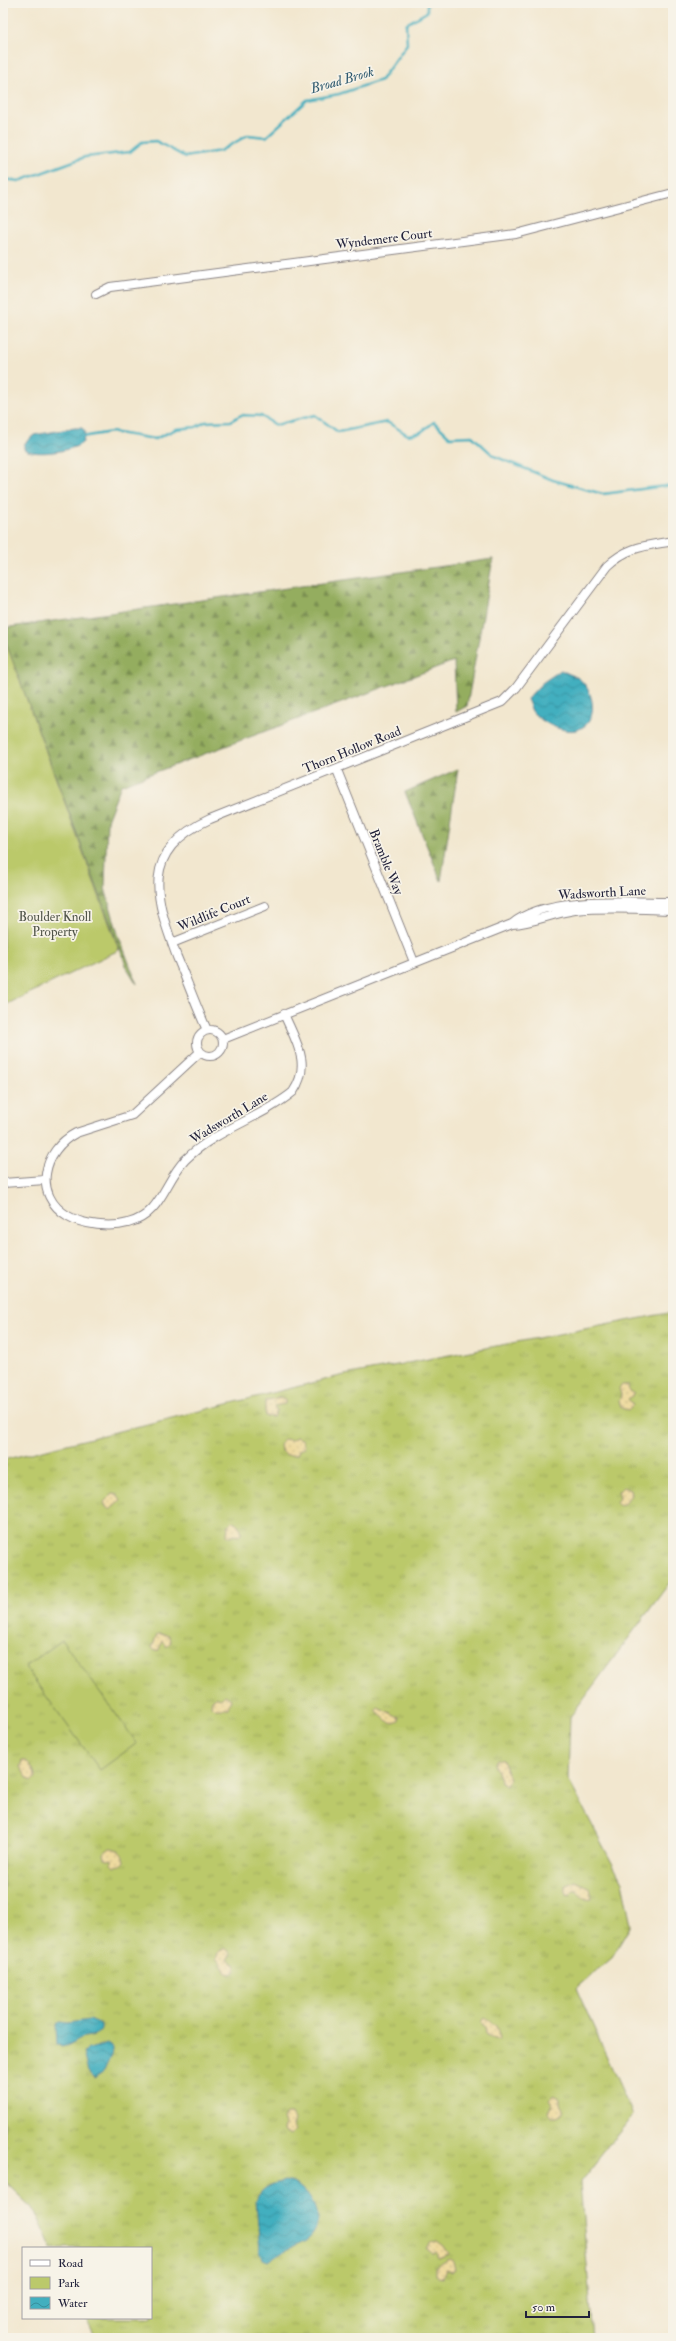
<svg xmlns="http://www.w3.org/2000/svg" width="676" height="2341" font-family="'IM FELL Double Pica',serif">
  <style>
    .grass { fill: url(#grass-tufts); stroke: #6e7653 }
    .forest { fill: url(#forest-firs); stroke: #5b684d }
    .sand { fill: url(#sand-dots); stroke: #887e6c }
    .green { fill: #bbc96b; stroke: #6e7653 }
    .water { fill: url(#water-waves); stroke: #32687d }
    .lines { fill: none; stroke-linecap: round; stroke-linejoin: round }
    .stream { stroke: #42afbf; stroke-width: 2.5 }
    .minor-casing { stroke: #8a8485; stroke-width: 10 }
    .minor { stroke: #fff; stroke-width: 8 }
    .labels { text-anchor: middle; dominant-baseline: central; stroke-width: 3.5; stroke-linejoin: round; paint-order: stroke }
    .street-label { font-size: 13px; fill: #22223b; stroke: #f7f3e8 }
    .park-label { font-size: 13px; fill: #505449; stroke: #f7f3e8 }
    .water-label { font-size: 14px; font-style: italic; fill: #2f5a70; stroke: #f7f3e8 }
  </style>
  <defs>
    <pattern id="grass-tufts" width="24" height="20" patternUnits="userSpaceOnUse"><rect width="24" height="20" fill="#bbc96b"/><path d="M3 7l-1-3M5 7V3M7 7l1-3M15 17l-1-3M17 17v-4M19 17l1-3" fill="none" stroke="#a0ac5e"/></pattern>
    <pattern id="forest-firs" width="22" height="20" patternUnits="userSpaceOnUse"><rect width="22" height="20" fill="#94ad5f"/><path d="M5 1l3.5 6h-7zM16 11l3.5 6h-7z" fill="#788c50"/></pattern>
    <pattern id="sand-dots" width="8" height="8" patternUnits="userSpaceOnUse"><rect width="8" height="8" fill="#eeda9e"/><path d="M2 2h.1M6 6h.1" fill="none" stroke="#ccbb89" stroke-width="1.8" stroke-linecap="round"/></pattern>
    <pattern id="water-waves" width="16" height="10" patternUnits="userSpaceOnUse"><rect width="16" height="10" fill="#42afbf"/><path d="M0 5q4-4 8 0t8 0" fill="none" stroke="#378e9c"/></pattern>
  </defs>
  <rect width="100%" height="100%" fill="#f7f3e8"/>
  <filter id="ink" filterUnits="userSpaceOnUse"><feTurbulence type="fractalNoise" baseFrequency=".025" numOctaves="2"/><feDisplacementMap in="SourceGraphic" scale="8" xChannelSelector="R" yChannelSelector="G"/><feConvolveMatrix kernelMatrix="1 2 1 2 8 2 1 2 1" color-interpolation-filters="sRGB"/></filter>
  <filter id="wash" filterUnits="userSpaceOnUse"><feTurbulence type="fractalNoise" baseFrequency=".012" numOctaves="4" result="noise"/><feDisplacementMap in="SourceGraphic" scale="16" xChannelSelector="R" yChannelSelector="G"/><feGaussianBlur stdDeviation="0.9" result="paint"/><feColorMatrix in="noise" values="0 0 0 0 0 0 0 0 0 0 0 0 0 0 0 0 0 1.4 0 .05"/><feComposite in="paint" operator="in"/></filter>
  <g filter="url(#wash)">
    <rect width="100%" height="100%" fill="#f2e7cf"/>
    <!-- grass -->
    <path class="grass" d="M673,1312V1578L570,1717L568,1779L622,1882L631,1925L612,1957L576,1988L633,2115L580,2182L593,2338H96L86,2318H151V2248H52L35,2211L3,2180V1460L340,1376Z"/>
    <!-- forest -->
    <path class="forest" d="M493,559L467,706L456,712L454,661L121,785L107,821L105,888L118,934L137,984L127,968L3,635V628Z
      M458,769L441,881L405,792Z"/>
    <!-- sand -->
    <path class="sand" d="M622,1385H628L629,1391L634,1394L628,1399L633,1405L628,1410L621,1408L619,1401L621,1395L619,1388Z
      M279,1397L285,1399V1404L274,1406L276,1411L273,1417L265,1416V1401Z
      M296,1437L302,1439L305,1447L299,1450L297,1455H286L281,1450L280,1445L284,1439L291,1440Z
      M623,1487L630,1490L631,1495L624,1504L618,1505L616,1502L620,1497L618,1492Z
      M112,1494L118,1495L121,1500L110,1510L106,1507L104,1502Z
      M232,1521C237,1522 241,1527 242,1533L239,1536L234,1535L230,1537L227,1535L228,1526Z
      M157,1634L168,1635L171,1642L167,1647L162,1641L159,1650L155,1651L152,1648Z
      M225,1695L231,1699L228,1708H214L211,1705L212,1699L215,1697L221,1699Z
      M378,1707L399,1717V1721L394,1723L387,1721L375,1710Z
      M497,1759L503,1760L510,1779L506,1785L501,1782L494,1765Z
      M22,1761H26C30,1763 36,1773 35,1778L32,1781L28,1779L20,1767Z
      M110,1848C117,1848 123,1853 124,1861L121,1866L115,1867L112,1864V1859L108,1860L105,1859L104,1853Z
      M576,1881L590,1888L592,1899C585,1901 579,1895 576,1889L570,1895L566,1893V1885Z
      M225,1948L231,1953L227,1960L236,1965V1971L232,1974L227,1973L216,1958L218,1952Z
      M485,2018L496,2026L500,2037L499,2040L486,2035L485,2027L481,2022Z
      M554,2096L560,2099V2104L563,2109V2113L557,2116H552L549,2112L552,2106L550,2100Z
      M286,2114H291L294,2120L292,2125L295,2130L291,2135L284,2131L285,2124L283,2119Z
      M437,2240L444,2245L449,2254L439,2258L437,2252L432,2254L426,2249L430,2241Z
      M449,2259L453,2261L455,2270L452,2272L447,2270L443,2278L438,2277L436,2274V2267Z"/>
    <!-- green -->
    <path class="green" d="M3,635L119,950L3,1006Z
      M62,1640L137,1743L100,1770L25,1667Z"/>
    <!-- water -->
    <path class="water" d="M75,428H82L85,432L83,442C75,451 34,457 24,449V444L34,435Z
      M561,670C566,673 573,675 578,678C594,689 600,721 579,729C565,735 540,722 532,711C530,707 529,703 527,699L542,683Z
      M90,2020L101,2025V2029C96,2038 87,2035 79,2039C72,2043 69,2046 61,2047L60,2045H57L56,2025L61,2022L67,2023Z
      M107,2044L113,2048V2051L104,2071L94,2078L88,2072L83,2053L87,2049Z
      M285,2181C306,2183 326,2215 313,2234C306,2244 293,2246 284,2251C278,2254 274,2259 268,2261L263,2259L260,2252L256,2201C260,2188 272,2183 285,2181Z"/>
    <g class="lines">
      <!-- stream -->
      <path class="stream" d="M3,179L19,181L85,157L130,152L142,142L156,141L185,157L220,151L248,135L266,137L307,100L339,94L381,80L407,44L406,24L427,12V3
        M82,437L111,432L155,439L176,429L196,427L205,422L231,421L241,415L261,416L276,425L315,415L338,432L387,422L408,435L421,432L434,422L450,437L472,436L494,456L553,480L603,494L673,485"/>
    </g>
  </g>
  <g filter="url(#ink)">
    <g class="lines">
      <!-- minor casing -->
      <g class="minor-casing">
        <path id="minor" d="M96,294L110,287L516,234L673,193
          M337,770L414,962
          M512,924C533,923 553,913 575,910C607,907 641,909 673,910
          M172,943L265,906
          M197 1043a13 13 0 1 1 26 0a13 13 0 1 1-26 0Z
          M207,1030C196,1006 187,981 177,957C155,898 139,851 210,819L502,702L516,688L607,566C628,546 646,546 673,541
          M223,1039L512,924C546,895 629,902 673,902
          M200,1052L132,1115L76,1133C43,1150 32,1195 68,1216C83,1225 111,1228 128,1223C161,1215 164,1182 185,1160C216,1129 260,1119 293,1092C312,1064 296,1042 284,1014
          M3,1183L45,1180"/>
      </g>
      <!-- minor -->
      <use href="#minor" class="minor"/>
    </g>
  </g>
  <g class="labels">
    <!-- street labels -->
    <g class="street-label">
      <text transform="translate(384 239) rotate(-7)">Wyndemere Court</text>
      <text transform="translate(352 750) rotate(-22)">Thorn Hollow Road</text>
      <text transform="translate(386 862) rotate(68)">Bramble Way</text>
      <text transform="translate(602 893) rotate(-3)">Wadsworth Lane</text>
      <text transform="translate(214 913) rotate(-22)">Wildlife Court</text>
      <text transform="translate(229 1118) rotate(-31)">Wadsworth Lane</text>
    </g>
    <!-- park labels -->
    <g class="park-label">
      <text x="55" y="917">Boulder Knoll<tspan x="55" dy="15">Property</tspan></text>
    </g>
    <!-- water labels -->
    <g class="water-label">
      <text transform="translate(342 80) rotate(-16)">Broad Brook</text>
    </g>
  </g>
  <!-- margin -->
  <rect width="676" height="2341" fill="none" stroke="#f7f3e8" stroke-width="16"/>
  <!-- legend -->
  <rect x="22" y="2247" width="130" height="72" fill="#f7f3e8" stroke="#a29fa3"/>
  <rect x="30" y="2260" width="20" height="6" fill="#ffffff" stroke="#a29fa3"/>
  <text x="58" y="2267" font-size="12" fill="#22223b">Road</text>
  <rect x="30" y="2277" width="20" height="12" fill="#bbc96b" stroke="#a29fa3"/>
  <text x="58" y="2287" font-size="12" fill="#22223b">Park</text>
  <rect x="30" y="2297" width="20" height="12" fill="url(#water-waves)" stroke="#a29fa3"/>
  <text x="58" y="2307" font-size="12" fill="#22223b">Water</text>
  <!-- scale -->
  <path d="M526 2311v6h63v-6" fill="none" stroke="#22223b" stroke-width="2"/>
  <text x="532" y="2311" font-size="12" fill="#22223b" stroke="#f7f3e8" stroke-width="3" paint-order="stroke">50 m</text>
</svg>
